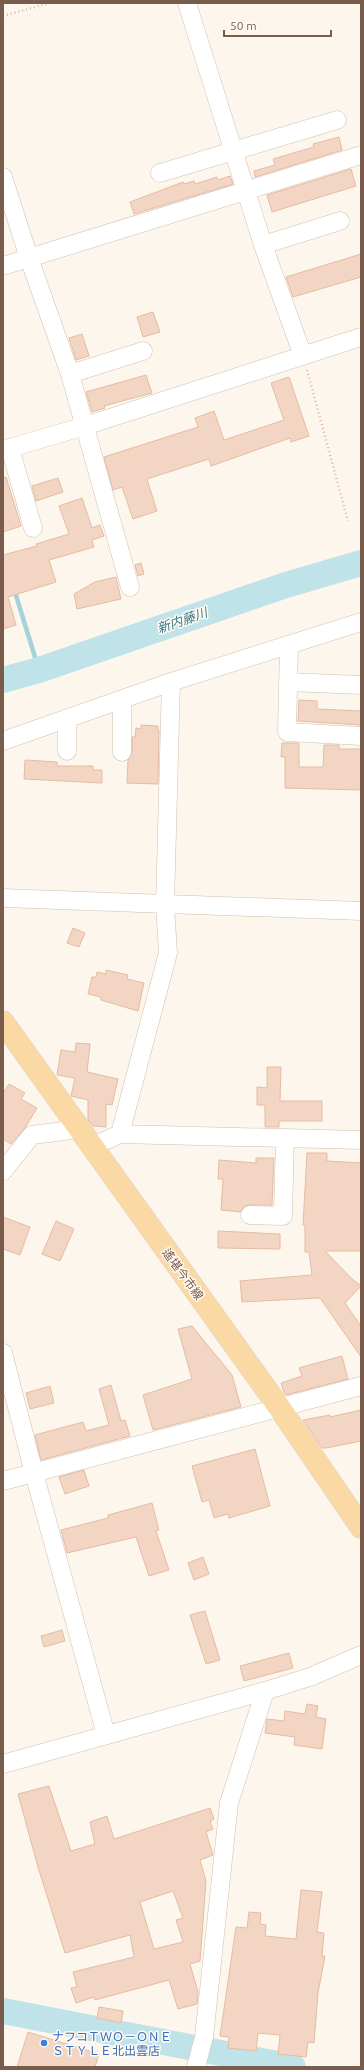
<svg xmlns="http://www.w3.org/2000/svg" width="364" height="2070" font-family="Ubuntu,'Noto Sans JP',sans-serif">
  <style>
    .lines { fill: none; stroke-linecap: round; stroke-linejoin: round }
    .stream { stroke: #a5d3da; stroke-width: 4.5 }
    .river { stroke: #bfe3e8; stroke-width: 26 }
    .building { fill: #f3d5c3; stroke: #e6bba3; fill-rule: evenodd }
    .minor-casing { stroke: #d1beb0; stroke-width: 19 }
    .major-casing { stroke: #dad1cd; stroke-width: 23 }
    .path { stroke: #d9b8a5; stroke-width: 2.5; stroke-dasharray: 1 3; stroke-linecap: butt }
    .minor { stroke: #fff; stroke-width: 18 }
    .major { stroke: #fbd9a5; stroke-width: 22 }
    .shop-dot { fill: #3f7fe0; stroke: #fffaf3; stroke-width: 1.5 }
    .labels { text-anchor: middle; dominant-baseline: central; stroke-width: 3; stroke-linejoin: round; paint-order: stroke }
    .street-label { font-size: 12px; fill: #7a5c4d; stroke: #fffaf3 }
    .shop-label { font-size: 12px; fill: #366cbe; stroke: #fffaf3; text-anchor: start }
    .water-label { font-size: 13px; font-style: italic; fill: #437c86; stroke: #fffaf3 }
  </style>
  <rect width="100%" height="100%" fill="#fdf6ec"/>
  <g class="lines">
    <!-- stream -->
    <path class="stream" d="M14,589L39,670"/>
    <!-- river -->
    <path class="river" d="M3,680L39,670L286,585L361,563
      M3,2011L293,2067"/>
  </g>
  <!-- building -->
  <path class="building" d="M339,137L342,150L255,177L254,171L275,165L273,159L314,147L313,144Z
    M351,169L356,186L272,212L267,195Z
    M230,176L233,184L134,214L130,202L183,182L184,184L194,181L195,184L217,177L218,180Z
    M361,254V277L293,297L286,277Z
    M153,312L160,332L143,337L137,317Z
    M82,334L89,356L76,360L69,338Z
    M146,375L152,393L104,406L105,408L92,412L86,392Z
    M289,377L309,436L291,442L290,438L211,466L209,459L147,479L157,511L133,519L122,487L113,490L104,457L198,427L195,418L214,411L224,440L284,420L271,383Z
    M6,477L21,526L3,532V478Z
    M58,478L63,492L36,501L32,486Z
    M82,498L92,528L100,525L104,536L92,540L94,547L49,560L56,582L8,597L16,625L3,629V555L37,546L36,544L69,534L59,506Z
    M141,563L144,574L138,576L135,565Z
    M116,577L121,599L77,609L74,594L95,582Z
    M299,700L317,701V709L361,711V725L298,721Z
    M141,725L158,726V730H159L158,784L127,783L128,760L132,752V737H135L136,728L141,729Z
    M282,743H299V767H323L324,745H339V749H361V790L285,788V757H281Z
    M25,760L57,762V766H93V770H102V783L24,779Z
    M73,928L85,933L79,947L67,943Z
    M106,970L128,975L127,979L144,983L138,1011L101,1000V997L88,994L92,977H96L97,972L106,974Z
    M76,1043L90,1044L87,1072L118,1079L112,1105L106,1104V1127L93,1126L88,1120V1100L71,1096L75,1078L57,1075L61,1050L75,1052Z
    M267,1067H281L280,1101H322V1121H279V1127H265V1105H257V1087L267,1088Z
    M9,1084L25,1093L21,1099L37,1108L25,1128L11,1144L3,1139V1093Z
    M307,1153H327V1161L361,1163V1251H325L351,1278L361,1286L345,1303L361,1326V1357L320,1298L242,1302L240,1281L312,1275L309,1252H305V1225H303Z
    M256,1158H274L272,1205H250L245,1206L240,1212L221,1210L223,1179H218L219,1160L256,1163Z
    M3,1217L30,1227L20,1255L3,1249Z
    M56,1221L74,1229L60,1261L42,1254Z
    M218,1231L280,1234V1249L218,1248Z
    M192,1326L232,1375L241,1407L153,1430L143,1395L192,1379L178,1329Z
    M342,1356L348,1379L286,1395L284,1392L281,1383L302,1376L299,1368Z
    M111,1385L121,1421L125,1420L130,1436L41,1460L35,1435L83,1422L86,1431L109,1425L99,1389Z
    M50,1386L54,1403L30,1409L26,1393Z
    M361,1410V1441L326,1448H322L303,1420L330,1415V1417Z
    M255,1449L270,1506L229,1518L228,1514L214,1518L209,1500L202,1502L192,1466Z
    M84,1470L89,1486L65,1494L59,1477Z
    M152,1503L159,1530L156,1531L169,1570L149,1576L136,1537L67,1553L61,1530L108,1518V1515Z
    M203,1557L209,1574L194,1580L188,1563Z
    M205,1611L220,1660L206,1664L190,1615Z
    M62,1630L65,1641L44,1647L41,1636Z
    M289,1653L293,1668L244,1681L240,1666Z
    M307,1704L318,1706L316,1717L326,1719L322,1749L294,1745L295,1737L265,1733L267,1719L284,1721L285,1711L305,1714Z
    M49,1786L71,1851L95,1844L90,1822L107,1816L114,1839L210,1808L214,1819L210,1822L213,1829L206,1832L213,1855L200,1860L206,1881L200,1961L190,1964L198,1992L197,2004L178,2009L169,1980L95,2000L94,1997L76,2003L71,1988L77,1987L73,1972L134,1957L130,1935L65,1953L38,1867L18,1794ZM173,1891L183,1918L176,1920L183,1942L154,1949L140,1902Z
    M301,1890L322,1892L317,1932L324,1933L322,1956H325L318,1993L314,2043L308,2042L306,2057L278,2054L280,2035L258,2033L256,2051L228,2048L229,2037L220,2036L236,1927L247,1928L249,1912L261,1913L260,1924L266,1925L265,1936L296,1939Z
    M99,2007L123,2011L121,2023L97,2018Z
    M28,2032L99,2054L95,2067H17Z"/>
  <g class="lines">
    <!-- minor casing -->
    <g class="minor-casing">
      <path id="minor" d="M187,3L263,245L303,356
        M160,173L337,120
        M3,177L29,258L70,374L130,587
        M263,245L340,221
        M3,266L361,155
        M70,374L143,351
        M10,448L33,528
        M3,450L85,426L361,337
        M289,645L287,732L361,736
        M288,682L361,685
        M3,741L171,682L361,622
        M67,751V718
        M122,752V699
        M3,898L361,911
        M120,1134L168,953L165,905L171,682
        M91,1147L120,1134L361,1140
        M3,1171L32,1135L79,1129
        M250,1215L283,1216L285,1138
        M3,1353L34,1473L106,1735
        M3,1481L361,1386
        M3,1764L265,1691L310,1677L361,1655
        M196,2067L204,2037L229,1803L265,1691"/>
    </g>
    <!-- major casing -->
    <g class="major-casing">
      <path id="major" d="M3,1022L279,1407L361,1527"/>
    </g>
    <!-- path -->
    <path class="path" d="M3,16L50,3
      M307,370L348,521"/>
    <!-- minor -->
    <use href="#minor" class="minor"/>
    <!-- major -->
    <use href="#major" class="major"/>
  </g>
  <!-- markers -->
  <circle class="shop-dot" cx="44" cy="2043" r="4"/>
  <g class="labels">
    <!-- street labels -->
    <g class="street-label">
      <text transform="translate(183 1274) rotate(54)">遙堪今市線</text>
    </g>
    <!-- shop labels -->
    <g class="shop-label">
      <text x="52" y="2036">ナフコＴＷＯ－ＯＮＥ<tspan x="52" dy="14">ＳＴＹＬＥ北出雲店</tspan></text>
    </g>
    <!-- water labels -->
    <g class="water-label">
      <text transform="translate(182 620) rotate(-19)">新内藤川</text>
    </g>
  </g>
  <!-- border -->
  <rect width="364" height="2070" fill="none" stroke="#7a5c4d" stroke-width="8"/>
  <!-- scale -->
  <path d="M224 30v6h107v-6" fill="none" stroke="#7a5c4d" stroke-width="2"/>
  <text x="230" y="30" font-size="12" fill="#7a5c4d" stroke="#fffaf3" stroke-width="3" paint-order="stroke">50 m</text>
</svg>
